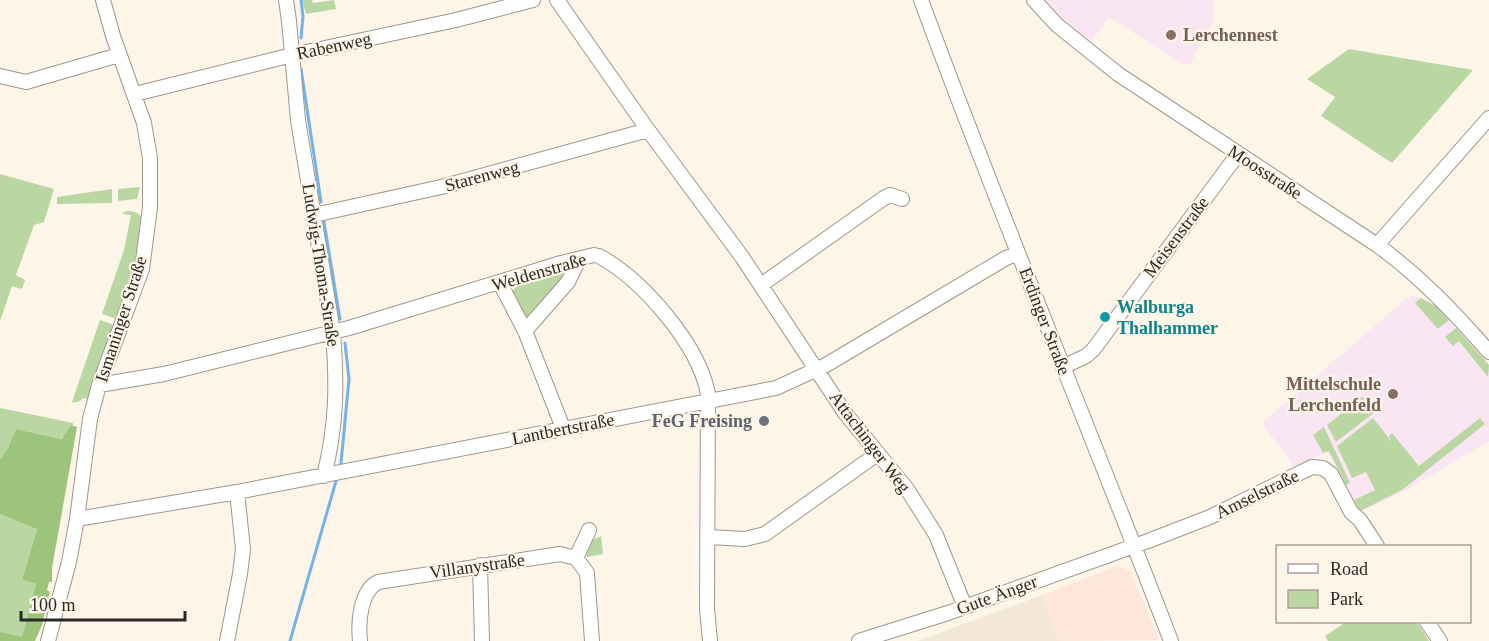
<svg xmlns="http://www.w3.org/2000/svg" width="1489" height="641" font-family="'Times New Roman',serif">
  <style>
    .commercial { fill: #fde7da }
    .built { fill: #f3e8d5 }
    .education { fill: #fae5f3 }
    .green { fill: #bad7a3 }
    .forest { fill: #9cc47a }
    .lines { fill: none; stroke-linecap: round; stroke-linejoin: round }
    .stream { stroke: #72b3ed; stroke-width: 3 }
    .minor-casing { stroke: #9e978c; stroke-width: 16 }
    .minor { stroke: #fff; stroke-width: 14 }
    .education-dot { fill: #8d6e63; stroke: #fcf5e8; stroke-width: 2 }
    .culture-dot { fill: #0f9aa8; stroke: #fcf5e8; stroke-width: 2 }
    .worship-dot { fill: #6b7280; stroke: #fcf5e8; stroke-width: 2 }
    .labels { text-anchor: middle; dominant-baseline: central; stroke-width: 4.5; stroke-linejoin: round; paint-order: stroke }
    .education-label { font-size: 18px; font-weight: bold; fill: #785e54; stroke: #fcf5e8; text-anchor: start }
    .street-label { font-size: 18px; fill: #2c2924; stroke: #fcf5e8 }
    .culture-label { font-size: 18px; font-weight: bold; fill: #0d838f; stroke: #fcf5e8; text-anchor: start }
    .worship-label { font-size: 18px; font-weight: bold; fill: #5b616d; stroke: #fcf5e8; text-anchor: end }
  </style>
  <rect width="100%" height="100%" fill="#fcf5e8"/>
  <!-- commercial -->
  <path class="commercial" d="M1118,566L1130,571L1159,640L1058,641L1042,595Z"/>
  <!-- built -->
  <path class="built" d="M1042,595L1058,641H917L999,611Z"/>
  <!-- education -->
  <path class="education" d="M1045,0H1214V19L1190,64L1184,65L1109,17L1092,41L1073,27Z
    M1411,295L1421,298L1436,306L1489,365V441L1408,489L1359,513L1327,452L1294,466L1262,423Z"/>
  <!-- green -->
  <path class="green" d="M302,0H312L313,3L334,0L336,9L306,14Z
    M1349,49L1473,70L1392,163L1321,116L1335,97L1307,79Z
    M0,174L54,189L44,222L34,225L16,275L25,280L22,289L12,286L0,321Z
    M140,187L137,199L118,201V189Z
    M112,189V203L57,204V197Z
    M126,211C132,211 139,211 142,219C147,234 123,302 116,319L102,314L124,250L131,215L122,214Z
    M559,268H563L565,272L562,280L530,315L523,318L510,296L518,283Z
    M1421,298L1436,306L1449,320L1438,329L1415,303Z
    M100,320L114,325L88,399L84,398C80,401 78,403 72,402Z
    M1456,328L1489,365L1488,377L1459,341L1453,346L1445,337Z
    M1362,397L1375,412L1336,442L1327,425Z
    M0,408L73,423V425H71L63,439L16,429L8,448L0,460Z
    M1373,418L1392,442L1389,436L1392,433L1419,466L1480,418L1485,424L1402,490L1360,511L1354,500L1375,490L1366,472L1352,478L1337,446Z
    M1324,427L1350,483L1346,485L1329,451L1323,453L1313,435Z
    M0,514L37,528L22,580L36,584L21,641H0Z
    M601,536L603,554L587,557L585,548L590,541Z
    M1346,622H1417L1429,641H1328L1325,636Z"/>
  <!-- forest -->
  <path class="forest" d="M71,425L77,427L52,568V582H49L47,590L50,592L42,625L35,641H0V632L22,637L36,584L22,580L37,529L0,514V460L8,448L16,429L62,439Z"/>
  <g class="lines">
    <!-- stream -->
    <path class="stream" d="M301,38L303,16L301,0
      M301,69L321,202
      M324,222L340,319
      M341,463L349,379L345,343
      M290,641L336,481"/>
    <!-- minor casing -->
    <g class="minor-casing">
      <path id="minor" d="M286,0L289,21L298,120L333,332C337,385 337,424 324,476
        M557,0L648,130L742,257L845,413L907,489L936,535L965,607
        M921,0C1000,215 1089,427 1171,641
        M1034,0L1057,25L1118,74L1377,245C1420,276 1455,313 1489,352
        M0,76L26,82L119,55
        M135,94L292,55L456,20L533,0
        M314,215L441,187L648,130
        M1377,245L1489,118
        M500,283L525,331L563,428
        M761,285L884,198L890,195L902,199
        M525,331L568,282L579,259
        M1063,367L1086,356L1093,350L1238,154
        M99,385L164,374L349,328L561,263L594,255L599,256C643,280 699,345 708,394L707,608L710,641
        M77,519L237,492L776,388L826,365L1006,258L1018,253
        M709,537L745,539L765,534L877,454
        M576,558L589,530
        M480,565L482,641
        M1427,622L1440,641
        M48,641L69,562L77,519L90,419L99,385L142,269L150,207V158L144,123L113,36L103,0
        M227,641L240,574L243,549L237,492
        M360,641C358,623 360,591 378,582L560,554L576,558L587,573L592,641
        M859,641L948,613L1148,541L1210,517L1312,467L1323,468L1331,474L1351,512L1360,520L1377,546"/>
    </g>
    <!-- minor -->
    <use href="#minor" class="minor"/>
  </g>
  <!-- markers -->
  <g class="education-dot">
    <circle cx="1171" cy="35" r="6"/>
    <circle cx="1393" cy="394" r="6"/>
  </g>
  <circle class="culture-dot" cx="1105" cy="317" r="6"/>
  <circle class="worship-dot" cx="764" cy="421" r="6"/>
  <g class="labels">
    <!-- education labels -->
    <g class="education-label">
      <text x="1183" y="35">Lerchennest</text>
      <text x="1381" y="384" text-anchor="end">Mittelschule<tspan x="1381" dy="21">Lerchenfeld</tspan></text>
    </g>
    <!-- street labels -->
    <g class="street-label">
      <text transform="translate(334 46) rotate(-12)">Rabenweg</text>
      <text transform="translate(1265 172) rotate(33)">Moosstraße</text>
      <text transform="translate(482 176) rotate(-15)">Starenweg</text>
      <text transform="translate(1176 237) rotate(-53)">Meisenstraße</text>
      <text transform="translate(321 265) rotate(81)">Ludwig-Thoma-Straße</text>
      <text transform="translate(539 272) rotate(-16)">Weldenstraße</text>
      <text transform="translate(121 319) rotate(-72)">Ismaninger Straße</text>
      <text transform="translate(1045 321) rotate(69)">Erdinger Straße</text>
      <text transform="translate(563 429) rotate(-11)">Lantbertstraße</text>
      <text transform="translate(870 442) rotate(53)">Attachinger Weg</text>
      <text transform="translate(1257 494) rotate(-26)">Amselstraße</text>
      <text transform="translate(477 566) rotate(-8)">Villanystraße</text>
      <text transform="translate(997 595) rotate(-20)">Gute Änger</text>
    </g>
    <!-- culture labels -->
    <g class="culture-label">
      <text x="1117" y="307">Walburga<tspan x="1117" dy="21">Thalhammer</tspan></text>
    </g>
    <!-- worship labels -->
    <g class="worship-label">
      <text x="752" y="421">FeG Freising</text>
    </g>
  </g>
  <!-- legend -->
  <rect x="1276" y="545" width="195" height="78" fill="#fcf5e8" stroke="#a9a39a" stroke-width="1.5"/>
  <rect x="1288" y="564" width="30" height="9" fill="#ffffff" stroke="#a9a39a" stroke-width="1.5"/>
  <text x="1330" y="575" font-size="18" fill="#2c2924">Road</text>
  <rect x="1288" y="590" width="30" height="18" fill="#bad7a3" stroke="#a9a39a" stroke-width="1.5"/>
  <text x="1330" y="605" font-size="18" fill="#2c2924">Park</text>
  <!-- scale -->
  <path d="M21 611v9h164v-9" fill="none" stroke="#2c2924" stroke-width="3"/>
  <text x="30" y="611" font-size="18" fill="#2c2924" stroke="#fcf5e8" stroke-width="4.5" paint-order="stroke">100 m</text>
</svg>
